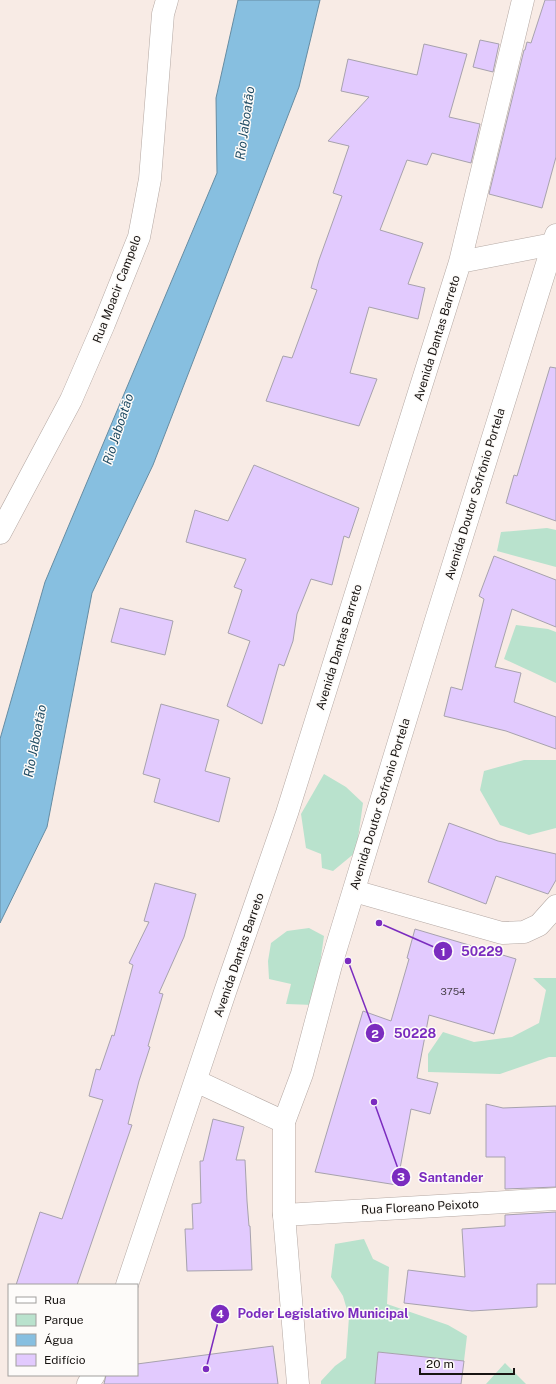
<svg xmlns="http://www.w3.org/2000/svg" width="556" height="1384" font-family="'Public Sans',sans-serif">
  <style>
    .green { fill: #b9e2cd }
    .water { fill: #87bfe0; stroke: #668ca2 }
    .building { fill: #e2cafe; stroke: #a7a2ad }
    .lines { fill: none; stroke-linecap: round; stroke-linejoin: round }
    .street-casing { stroke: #b5a9a4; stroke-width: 23 }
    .primary-casing { stroke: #b5a9a4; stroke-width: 23 }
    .street { stroke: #fff; stroke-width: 22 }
    .primary { stroke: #fff; stroke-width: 22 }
    .labels { text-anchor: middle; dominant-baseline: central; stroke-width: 3; stroke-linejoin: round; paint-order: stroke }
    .number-label { font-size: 10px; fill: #4a424d }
    .street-label { font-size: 12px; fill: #181412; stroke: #fdfbf9 }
    .water-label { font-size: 13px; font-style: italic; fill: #1d4a62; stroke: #fdfbf9 }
    .leader { fill: none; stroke: #7b2cbf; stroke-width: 1.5 }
    .callout-dot { fill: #7b2cbf; stroke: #fdfbf9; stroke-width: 1.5 }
    .mark-label { font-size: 12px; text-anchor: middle; font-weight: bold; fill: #fff }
    .callout-label { font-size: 13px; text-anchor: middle; font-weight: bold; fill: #7b2cbf; stroke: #fdfbf9; stroke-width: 3; stroke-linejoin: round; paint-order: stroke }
  </style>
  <rect width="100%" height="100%" fill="#f8ebe5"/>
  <!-- green -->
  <path class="green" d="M547,528L556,530V567L497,551L501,532Z
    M516,625L548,629L556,632V683L504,659Z
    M524,760H556V828L529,835L500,825L480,790L484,771Z
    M324,774L346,787L363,803L356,852L333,871L322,868L321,854L306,848L301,814Z
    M309,928L324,936L314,1005L286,1004L291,984L269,979L268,961L271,943L287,931Z
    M533,978H556V1057H549L500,1074L428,1072V1054L443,1032L474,1042L512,1037L539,1023L546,990Z
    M364,1239L373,1259L389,1267L387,1304L448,1325L467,1336L464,1361L378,1352L375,1384H321V1381L335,1366L346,1358L349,1317L343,1296L331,1277L335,1244Z
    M505,1363L526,1384H486Z"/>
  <!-- water -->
  <path class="water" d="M238,0H320L299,87L153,465L92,593L47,827L0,923V739L45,582L217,173L216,98Z"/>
  <!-- building -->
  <path class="building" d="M545,0H556V157L542,208L489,194L524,50H525L527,42L531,43Z
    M480,40L499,44L493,72L473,67Z
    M424,44L467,54L449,117L480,124L471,163L432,153L427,165L407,160L380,230L423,243L408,284L425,288L418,319L369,307L350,373L377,379L359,426L266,401L283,356L292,358L317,290L311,288L319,260L342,196L333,193L349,146L328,141L369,97L341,91L348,59L417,75Z
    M550,367L556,368V521L506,503L514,475L517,476Z
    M254,465L359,508L349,538L344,536L332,585L311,579L297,614L293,641L284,666L279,664L262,724L227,706L250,641L228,633L242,590L234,587L246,559L186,542L195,510L228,521Z
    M494,556L556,580V627L512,609L495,667L521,673L514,702L556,717V749L506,731L444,716L451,687L462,690L484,599L479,596Z
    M120,608L173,621L165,655L111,642Z
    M161,704L219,720L205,771L230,778L219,822L154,802L160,779L143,774Z
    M449,823L498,841L556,854V880L548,894L496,876L486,904L428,882Z
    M155,883L196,894L184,937L159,993L163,994L148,1046L150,1047L139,1081L128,1124L132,1125L77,1285H16L40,1212L62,1219L103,1100L89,1096L96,1069L100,1070L112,1035L114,1036L133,965L129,963L149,922L144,921Z
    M415,929L516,959L494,1034L429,1015L417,1078L438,1083L430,1114L411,1109L397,1185L315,1172L363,1011L391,1021L409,959L407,958Z
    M486,1104L503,1108L556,1106V1187L505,1189V1157H486Z
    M213,1119L244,1127L236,1160H245L247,1201L249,1226H250L252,1270L187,1271L185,1229H193L192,1204L201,1203L200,1161H203Z
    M556,1212V1284H537V1307L472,1311L404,1303L408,1270L465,1277L462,1229L505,1226V1215Z
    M273,1346L278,1384H104L106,1375H137V1364Z
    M378,1352L464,1361L461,1384H375Z"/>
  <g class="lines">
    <!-- street casing -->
    <g class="street-casing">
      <path id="street" d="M460,262L553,244
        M0,533L71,400L104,324L139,237L150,179L163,14L167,0
        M354,891L502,933L524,932L539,925L556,906
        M196,1081L284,1122
        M284,1215L556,1199
        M127,1285L225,992L287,813L460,262L523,0
        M88,1384L94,1375"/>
    </g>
    <!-- primary casing -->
    <g class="primary-casing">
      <path id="primary" d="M298,1384L284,1215V1122L302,1074L331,965L436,620L556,235"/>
    </g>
    <!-- street -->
    <use href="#street" class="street"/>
    <!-- primary -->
    <use href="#primary" class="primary"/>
  </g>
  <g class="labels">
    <!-- number labels -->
    <g class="number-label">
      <text x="453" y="991">3754</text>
    </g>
    <!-- street labels -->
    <g class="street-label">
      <text transform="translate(117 289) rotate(-69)">Rua Moacir Campelo</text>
      <text transform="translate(437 338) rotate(-73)">Avenida Dantas Barreto</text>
      <text transform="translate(475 494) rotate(-73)">Avenida Doutor Sofrônio Portela</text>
      <text transform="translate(339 647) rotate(-73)">Avenida Dantas Barreto</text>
      <text transform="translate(380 804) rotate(-73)">Avenida Doutor Sofrônio Portela</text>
      <text transform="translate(239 955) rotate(-71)">Avenida Dantas Barreto</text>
      <text transform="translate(420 1207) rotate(-3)">Rua Floreano Peixoto</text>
    </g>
    <!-- water labels -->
    <g class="water-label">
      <text transform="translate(245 123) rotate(-82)">Rio Jaboatão</text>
      <text transform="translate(118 429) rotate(-72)">Rio Jaboatão</text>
      <text transform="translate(35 741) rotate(-79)">Rio Jaboatão</text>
    </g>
  </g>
  <!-- callouts -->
  <path class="leader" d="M379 923L443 951M348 961L375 1033M374 1102L401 1177M206 1369L220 1314"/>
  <g class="callout-dot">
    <circle cx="379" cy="923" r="4"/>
    <circle cx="348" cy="961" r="4"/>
    <circle cx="374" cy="1102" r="4"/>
    <circle cx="206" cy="1369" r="4"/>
    <circle cx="443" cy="951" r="10"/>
    <circle cx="375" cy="1033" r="10"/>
    <circle cx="401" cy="1177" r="10"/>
    <circle cx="220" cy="1314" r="10"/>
  </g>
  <g class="mark-label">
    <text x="443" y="956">1</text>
    <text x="375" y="1038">2</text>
    <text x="401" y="1181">3</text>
    <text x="220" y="1318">4</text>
  </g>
  <g class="callout-label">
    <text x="482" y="956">50229</text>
    <text x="415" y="1038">50228</text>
    <text x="451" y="1182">Santander</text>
    <text x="323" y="1318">Poder Legislativo Municipal</text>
  </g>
  <!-- legend -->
  <rect x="8" y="1284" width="130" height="92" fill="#fdfbf9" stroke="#a19f9d"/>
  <rect x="16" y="1297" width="20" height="6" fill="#ffffff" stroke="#a19f9d"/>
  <text x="44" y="1304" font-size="12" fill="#181412">Rua</text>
  <rect x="16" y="1314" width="20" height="12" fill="#b9e2cd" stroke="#a19f9d"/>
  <text x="44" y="1324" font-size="12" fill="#181412">Parque</text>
  <rect x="16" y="1334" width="20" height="12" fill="#87bfe0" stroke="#a19f9d"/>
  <text x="44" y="1344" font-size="12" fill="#181412">Água</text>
  <rect x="16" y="1354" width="20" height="12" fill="#e2cafe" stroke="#a19f9d"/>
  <text x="44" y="1364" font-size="12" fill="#181412">Edifício</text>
  <!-- scale -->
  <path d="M420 1368v6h94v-6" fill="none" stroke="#181412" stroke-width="2"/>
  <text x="426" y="1368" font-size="12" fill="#181412" stroke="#fdfbf9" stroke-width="3" paint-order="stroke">20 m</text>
</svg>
